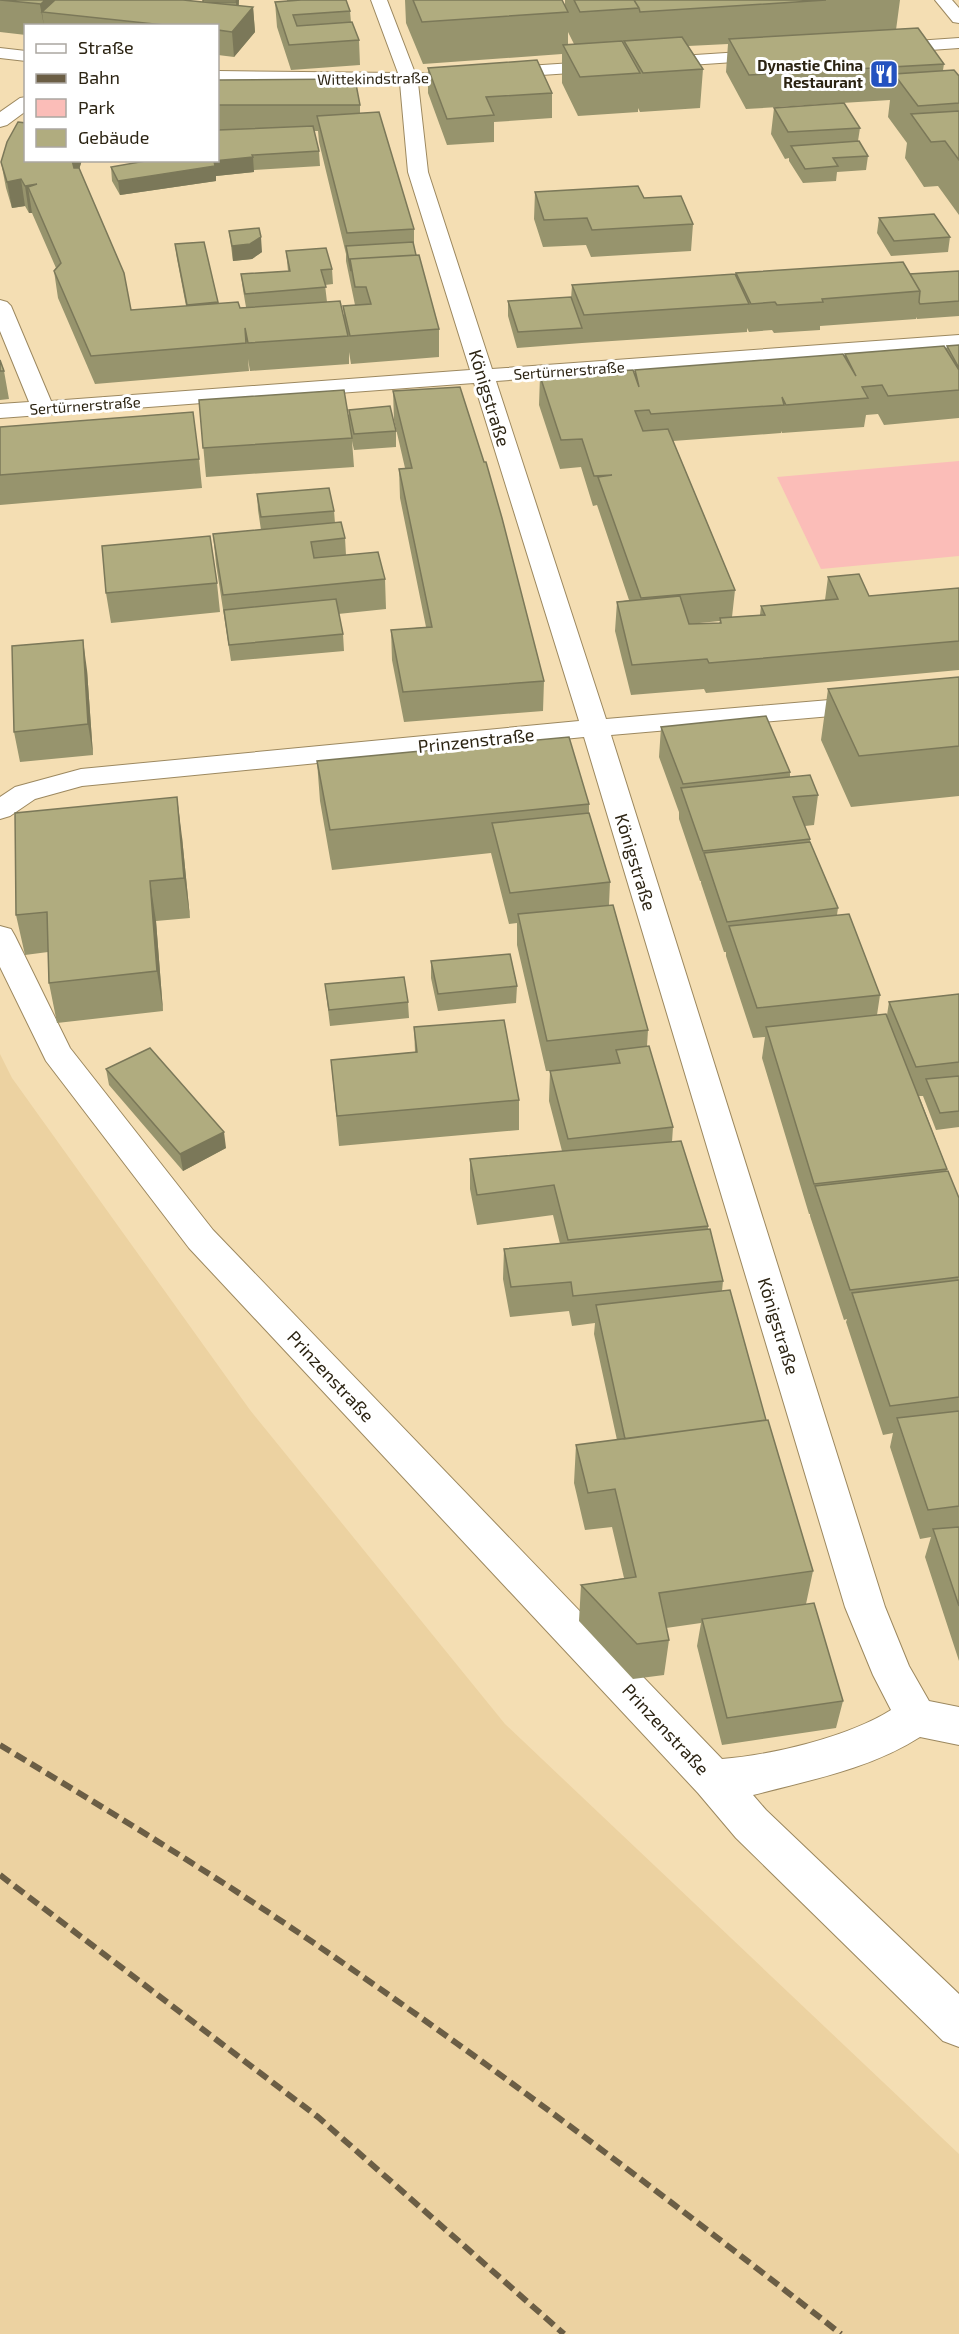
<svg xmlns="http://www.w3.org/2000/svg" width="959" height="2334" font-family="'Exo 2',sans-serif">
  <style>
    .built { fill: #ecd2a1 }
    .green { fill: #fbbdb8 }
    .lines { fill: none; stroke-linecap: round; stroke-linejoin: round }
    .street-casing { stroke: #9c885f; stroke-width: 2 }
    .secondary-casing { stroke: #9c885f; stroke-width: 2 }
    .street { fill: #fff; fill-rule: evenodd }
    .secondary { fill: #fff; fill-rule: evenodd }
    .rail { stroke: #6b5e45; stroke-width: 6; stroke-dasharray: 12 6; stroke-linecap: butt }
    .wall { fill: #97946d; fill-rule: evenodd }
    .shaded-wall { fill: #7b7859 }
    .building { fill: #b0ac7f; stroke: #7b7859; stroke-width: 1.5 }
    .labels { text-anchor: middle; dominant-baseline: central; stroke-width: 6; stroke-linejoin: round; paint-order: stroke }
    .far-poi-label { font-size: 15px; font-weight: bold; fill: #2c2413; stroke: #fff; text-anchor: end }
    .far-street-label { font-size: 15px; fill: #2c2413; stroke: #fff }
    .street-label { font-size: 18px; fill: #2c2413; stroke: #fff }
  </style>
  <rect width="100%" height="100%" fill="#f4deb3"/>
  <!-- built -->
  <path class="built" d="M0,1054L12,1078L250,1410L505,1724L959,2154V2334H0Z"/>
  <!-- green -->
  <path class="green" d="M959,461V556L821,569L777,477Z"/>
  <g class="lines">
    <!-- street casing -->
    <g class="street-casing">
      <path id="street" d="M371,0H387L415,73L435,74L438,78L435,82L418,83L428,172L492,369L959,335V347L496,381L606,719L959,689V705L611,735L885,1607L909,1666L929,1701L959,1707V1745L920,1737C870,1769 810,1780 753,1795L766,1810L959,1994V2047L943,2041L736,1838L698,1793L189,1248L46,1061L0,967V926L11,929L15,936L70,1048L213,1230L722,1759C772,1755 848,1737 891,1710L873,1675L845,1607L584,737L82,786L35,799L10,816L0,819V797L15,787L81,769L579,721L474,383L0,418V404L29,402L0,331V300L7,302L11,306L51,401L470,370L408,172L400,83H242L218,81V71L398,73Z
        M959,38V48L887,53L881,52L878,48L881,44L887,43Z
        M0,48L26,51V61L0,58Z
        M773,50L779,51L782,55L779,59L498,78L492,77L489,73L492,69L498,68Z
        M26,97V111L7,125L0,127V112L20,98Z"/>
    </g>
    <!-- secondary casing -->
    <g class="secondary-casing">
      <path id="secondary" d="M935,0H952L959,8V23L953,22Z"/>
    </g>
    <!-- street -->
    <use href="#street" class="street"/>
    <!-- secondary -->
    <use href="#secondary" class="secondary"/>
    <!-- rail -->
    <path class="rail" d="M0,1745C111,1812 221,1879 327,1952C503,2073 673,2202 841,2334
      M0,1875L318,2117L564,2334"/>
  </g>
  <!-- wall -->
  <path class="wall" d="M0,0L203,2V0H239V6L253,7L255,32L234,57L218,55V26H26V35L0,32Z
    M287,0H346L350,11L351,22L359,40L360,65L291,70L277,27L275,2L287,1Z
    M405,0H562L565,5V0H900L896,30L944,64L943,70L959,76V215L938,186L924,187L905,158L907,143L888,117L890,100L746,109L726,72L728,44L688,46L703,69L700,108L640,112L638,108V112L578,116L562,83V54L423,64L406,23ZM568,32L574,44H568Z
    M428,68L552,93V118L494,122V142L447,145L428,93Z
    M218,80L360,105V113L414,229V246L416,255L439,329V357L351,364L349,352V364L250,371L248,359L249,371L95,384L58,298L54,271L56,268L32,213H29L25,206L12,208L6,188L1,162L82,160L79,169L131,310L186,306L177,259L175,244L204,242L218,303L240,308L246,307L243,290L241,274L288,271L286,251L332,269L333,284L325,285L327,302L344,316L343,306L355,305L346,261V254L319,142L318,131H314L319,151L320,166L254,170V172L216,176V181L120,195L112,181L111,167L218,160Z
    M774,108L860,128L858,141L868,156L866,170L837,172L836,181L803,183L789,161V158L785,159L771,134Z
    M535,192L644,198L693,224L691,251L591,257L586,245L543,247L534,219Z
    M879,218L950,237L948,252L891,256L877,233Z
    M229,231L262,252L252,259L233,261Z
    M959,271V316L917,319L916,317V319L820,326V330L774,333L772,330L749,332L747,328V332L582,343V341V343L517,348L508,316V301L571,299L572,285L736,276V273L910,274Z
    M959,345V418L884,425L878,414L866,415L864,427L782,433L781,431V433L673,441L735,590L732,617L760,615L761,606L825,600L828,577L869,596L959,588V670L706,693L704,689L631,695L615,631L617,602L629,600L597,505L593,506L581,467L560,469L539,405L540,376L635,373V370L845,356V354L946,350L947,346ZM720,621L719,623L689,624Z
    M0,360L4,371L9,399L0,400Z
    M393,391L544,681L543,711L404,722L392,660L391,630L426,627L400,498L399,469L405,468L394,420Z
    M199,400L349,419V410L396,431V447L354,450L352,441L354,467L206,477Z
    M0,427L199,459L202,488L0,505Z
    M257,494L334,511L335,523L345,538L346,555L385,579L386,609L338,614L343,634L344,651L231,661L216,564L213,534L261,530L258,510Z
    M217,583L220,612L111,623L106,593Z
    M87,670L93,755L20,762L14,732Z
    M959,677V796L851,807L821,740L828,689Z
    M661,727L790,772V777L818,795L814,825L805,826L810,839V842L838,908L837,915L880,995L877,1015H887L889,1002L959,994V1127L936,1130L923,1096H919L947,1169L946,1172L959,1198V1661L925,1557L931,1537L920,1539L890,1447L893,1433L883,1435L846,1322L847,1319L844,1320L810,1216V1214H809L762,1058L765,1037L753,1038L726,956V952H724L701,883V881H700L679,819V812L659,757Z
    M317,761L589,804V813L610,882L609,905L648,1030L647,1046L673,1127L672,1142L708,1226V1229L723,1281L722,1291L766,1420L813,1571L806,1604L843,1701L836,1728L722,1745L697,1646L701,1623L666,1628L669,1640L664,1675L633,1679L579,1621L581,1585L624,1578L612,1527L585,1530L574,1483L576,1445L617,1440L594,1334L595,1323L572,1326L569,1311L510,1317L503,1279L504,1249L560,1244L553,1215L477,1225L470,1189V1159L562,1151L549,1101L550,1071H546L517,945V923L509,924L491,853L332,870L320,801Z
    M182,837L190,918L156,921L163,1011L57,1023L49,983L48,952L25,955L16,915Z
    M431,961L517,986L516,1003L438,1011L431,978Z
    M325,984L408,1002L409,1018L330,1026Z
    M414,1027L519,1100V1130L339,1146L331,1060L415,1052Z
    M106,1069L226,1148L183,1171L109,1085Z"/>
  <!-- shaded-wall -->
  <path class="shaded-wall" d="M39,0H68L42,12L44,26Z
    M237,0H239L237,15L236,2Z
    M253,7L255,32L234,57L232,32Z
    M253,157L254,172L216,176V181L120,195L118,181L214,161Z
    M72,160H82L75,183Z
    M21,179L25,206L12,208L7,182Z
    M37,184L28,187L32,213H29L25,186Z
    M261,237L262,252L252,259L233,261L232,246Z
    M83,640L87,670L93,755L88,724Z
    M177,797L182,837L190,918L184,878Z
    M150,881L156,921L163,1011L157,971Z
    M224,1132L226,1148L183,1171L180,1154Z"/>
  <!-- building -->
  <path class="building" d="M0,0H45L41,4Z
    M55,0H183L253,7L232,32L218,30V26H173L42,12Z
    M203,0H237L236,2H203Z
    M301,0H346L350,11L293,15L297,26L352,22L359,40L289,45L275,2Z
    M413,0H562L568,12L422,22Z
    M574,0H634L639,8L580,12Z
    M634,0H826L640,12L639,8Z
    M918,28L944,64L749,75L729,39Z
    M682,37L703,69L643,73L624,41Z
    M622,41L640,73L580,77L563,45Z
    M537,60L552,93L486,97L494,115L447,119L428,68Z
    M954,70L959,76V103L918,106L894,74Z
    M355,79L360,105H218V80Z
    M844,103L860,128L788,132L774,108Z
    M959,111V160L945,141L931,142L911,114Z
    M379,112L414,229L347,233L317,116Z
    M18,122L26,123V160H72L74,168H79L124,273L131,310L238,302L240,308L340,301L348,336L248,343L245,328L246,343L91,356L54,271L61,263L28,187L37,184L25,186L21,179L7,182L1,162L7,142Z
    M313,126L319,151L252,155L253,157L214,161L215,166L118,181L111,167L151,160H218V130Z
    M859,141L868,156L833,158L838,166L805,169L791,146Z
    M638,186L644,198L681,196L693,224L592,230L587,218L544,220L535,192Z
    M934,214L950,237L894,241L879,218Z
    M259,228L261,237L250,244L232,246L229,231Z
    M204,242L218,302L187,305L175,244Z
    M413,242L416,255L350,259L351,271L346,246Z
    M326,248L332,269L321,270L326,287L245,294L241,274L290,271L286,251Z
    M419,255L439,329L350,336L343,306L371,304L366,287H355L350,259Z
    M903,262L920,291L822,299L823,302L777,305L775,302L751,304L736,273Z
    M959,271V301L920,304L919,302L920,291L910,274Z
    M735,274L749,304L584,315L572,285Z
    M571,297L582,328L518,332L508,301Z
    M959,345V368L947,346Z
    M944,346L959,370V390L888,396L882,385L862,387L868,398L786,405L782,397L784,405L651,414L649,410L635,411L643,431L668,429L735,590L641,598L598,477L612,475L594,476L582,439L561,440L540,376L633,370L639,387L635,370L843,354L856,376L845,354Z
    M0,360L4,371H0Z
    M460,387L484,462H486L502,518L544,681L403,692L391,630L432,627L399,469L412,468L393,391Z
    M344,390L352,438L203,448L199,400Z
    M390,406L396,431L354,434L349,410Z
    M193,412L199,459L0,475V427Z
    M329,488L334,511L261,517L257,494Z
    M341,522L345,538L311,542L314,558L378,552L385,579L223,595L213,534Z
    M210,536L217,583L106,593L102,546Z
    M859,574L869,596L959,588V641L709,663L707,659L632,665L617,602L680,596L689,624L721,623L720,618L765,615L761,606L838,599L828,577Z
    M336,599L343,634L229,645L224,610Z
    M83,640L88,724L14,732L12,646Z
    M959,677V746L859,756L828,689Z
    M766,716L790,772L683,784L661,727Z
    M569,737L589,804L330,830L317,761Z
    M810,775L818,795L793,797L810,839L703,851L681,788Z
    M177,797L184,878L150,881L157,971L49,983L47,912L16,915L15,813Z
    M589,813L610,882L510,893L492,823Z
    M810,842L838,908L727,922L704,853Z
    M613,905L648,1030L547,1041L518,914Z
    M849,914L880,995L757,1008L729,926Z
    M510,954L517,986L438,994L431,961Z
    M404,977L408,1002L329,1010L325,984Z
    M959,994V1062L916,1067L889,1002Z
    M886,1014L947,1169L814,1184L766,1027Z
    M504,1020L519,1100L337,1116L331,1060L417,1052L414,1027Z
    M649,1046L673,1127L568,1139L550,1071L620,1063L616,1050Z
    M150,1048L224,1132L180,1154L106,1069Z
    M959,1076V1111L940,1113L926,1079Z
    M681,1141L708,1226L568,1240L554,1185L477,1195L470,1159Z
    M948,1171L959,1198V1277L850,1290L815,1186Z
    M710,1229L723,1281L573,1296L571,1282L511,1287L504,1249Z
    M959,1280V1397L890,1406L852,1293Z
    M730,1290L766,1420L625,1439L596,1305Z
    M959,1411V1506L928,1510L897,1418Z
    M768,1420L813,1571L659,1593L669,1640L637,1644L581,1585L636,1577L615,1489L588,1493L576,1445Z
    M959,1527V1606L933,1529Z
    M814,1603L843,1701L727,1718L702,1619Z"/>
  <!-- icons -->
  <defs>
    <g id="restaurant-square" transform="scale(1.5)"><rect x="-9" y="-9" width="18" height="18" rx="4" fill="#2452c0" stroke="#fff"/><path d="M-5-6h1v4h1v-4h1v4h1v-4h1v5L-1.5 .5V6h-2V.5L-5-1ZM5-6V6H3V1.5H1.5Q1.5-4 5-6Z" fill="#fff"/></g>
  </defs>
  <g fill-rule="evenodd">
    <use href="#restaurant-square" x="884" y="74"/>
  </g>
  <g class="labels">
    <!-- far-poi labels -->
    <g class="far-poi-label">
      <text x="863" y="65">Dynastie China<tspan x="863" dy="17">Restaurant</tspan></text>
    </g>
    <!-- far-street labels -->
    <g class="far-street-label">
      <text transform="translate(373 78) rotate(-1)">Wittekindstraße</text>
      <text transform="translate(569 370) rotate(-4)">Sertürnerstraße</text>
      <text transform="translate(85 405) rotate(-4)">Sertürnerstraße</text>
    </g>
    <!-- street labels -->
    <g class="street-label">
      <text transform="translate(490 398) rotate(73)">Königstraße</text>
      <text transform="translate(476 740) rotate(-6)">Prinzenstraße</text>
      <text transform="translate(636 862) rotate(73)">Königstraße</text>
      <text transform="translate(779 1326) rotate(73)">Königstraße</text>
      <text transform="translate(331 1376) rotate(47)">Prinzenstraße</text>
      <text transform="translate(666 1729) rotate(47)">Prinzenstraße</text>
    </g>
  </g>
  <!-- legend -->
  <rect x="24" y="24" width="195" height="138" fill="#ffffff" stroke="#aba7a1" stroke-width="1.5"/>
  <rect x="36" y="44" width="30" height="9" fill="#ffffff" stroke="#aba7a1" stroke-width="1.5"/>
  <text x="78" y="54" font-size="18" fill="#2c2413">Straße</text>
  <rect x="36" y="74" width="30" height="9" fill="#6b5e45" stroke="#aba7a1" stroke-width="1.5"/>
  <text x="78" y="84" font-size="18" fill="#2c2413">Bahn</text>
  <rect x="36" y="99" width="30" height="18" fill="#fbbdb8" stroke="#aba7a1" stroke-width="1.5"/>
  <text x="78" y="114" font-size="18" fill="#2c2413">Park</text>
  <rect x="36" y="129" width="30" height="18" fill="#b0ac7f" stroke="#aba7a1" stroke-width="1.5"/>
  <text x="78" y="144" font-size="18" fill="#2c2413">Gebäude</text>
</svg>
